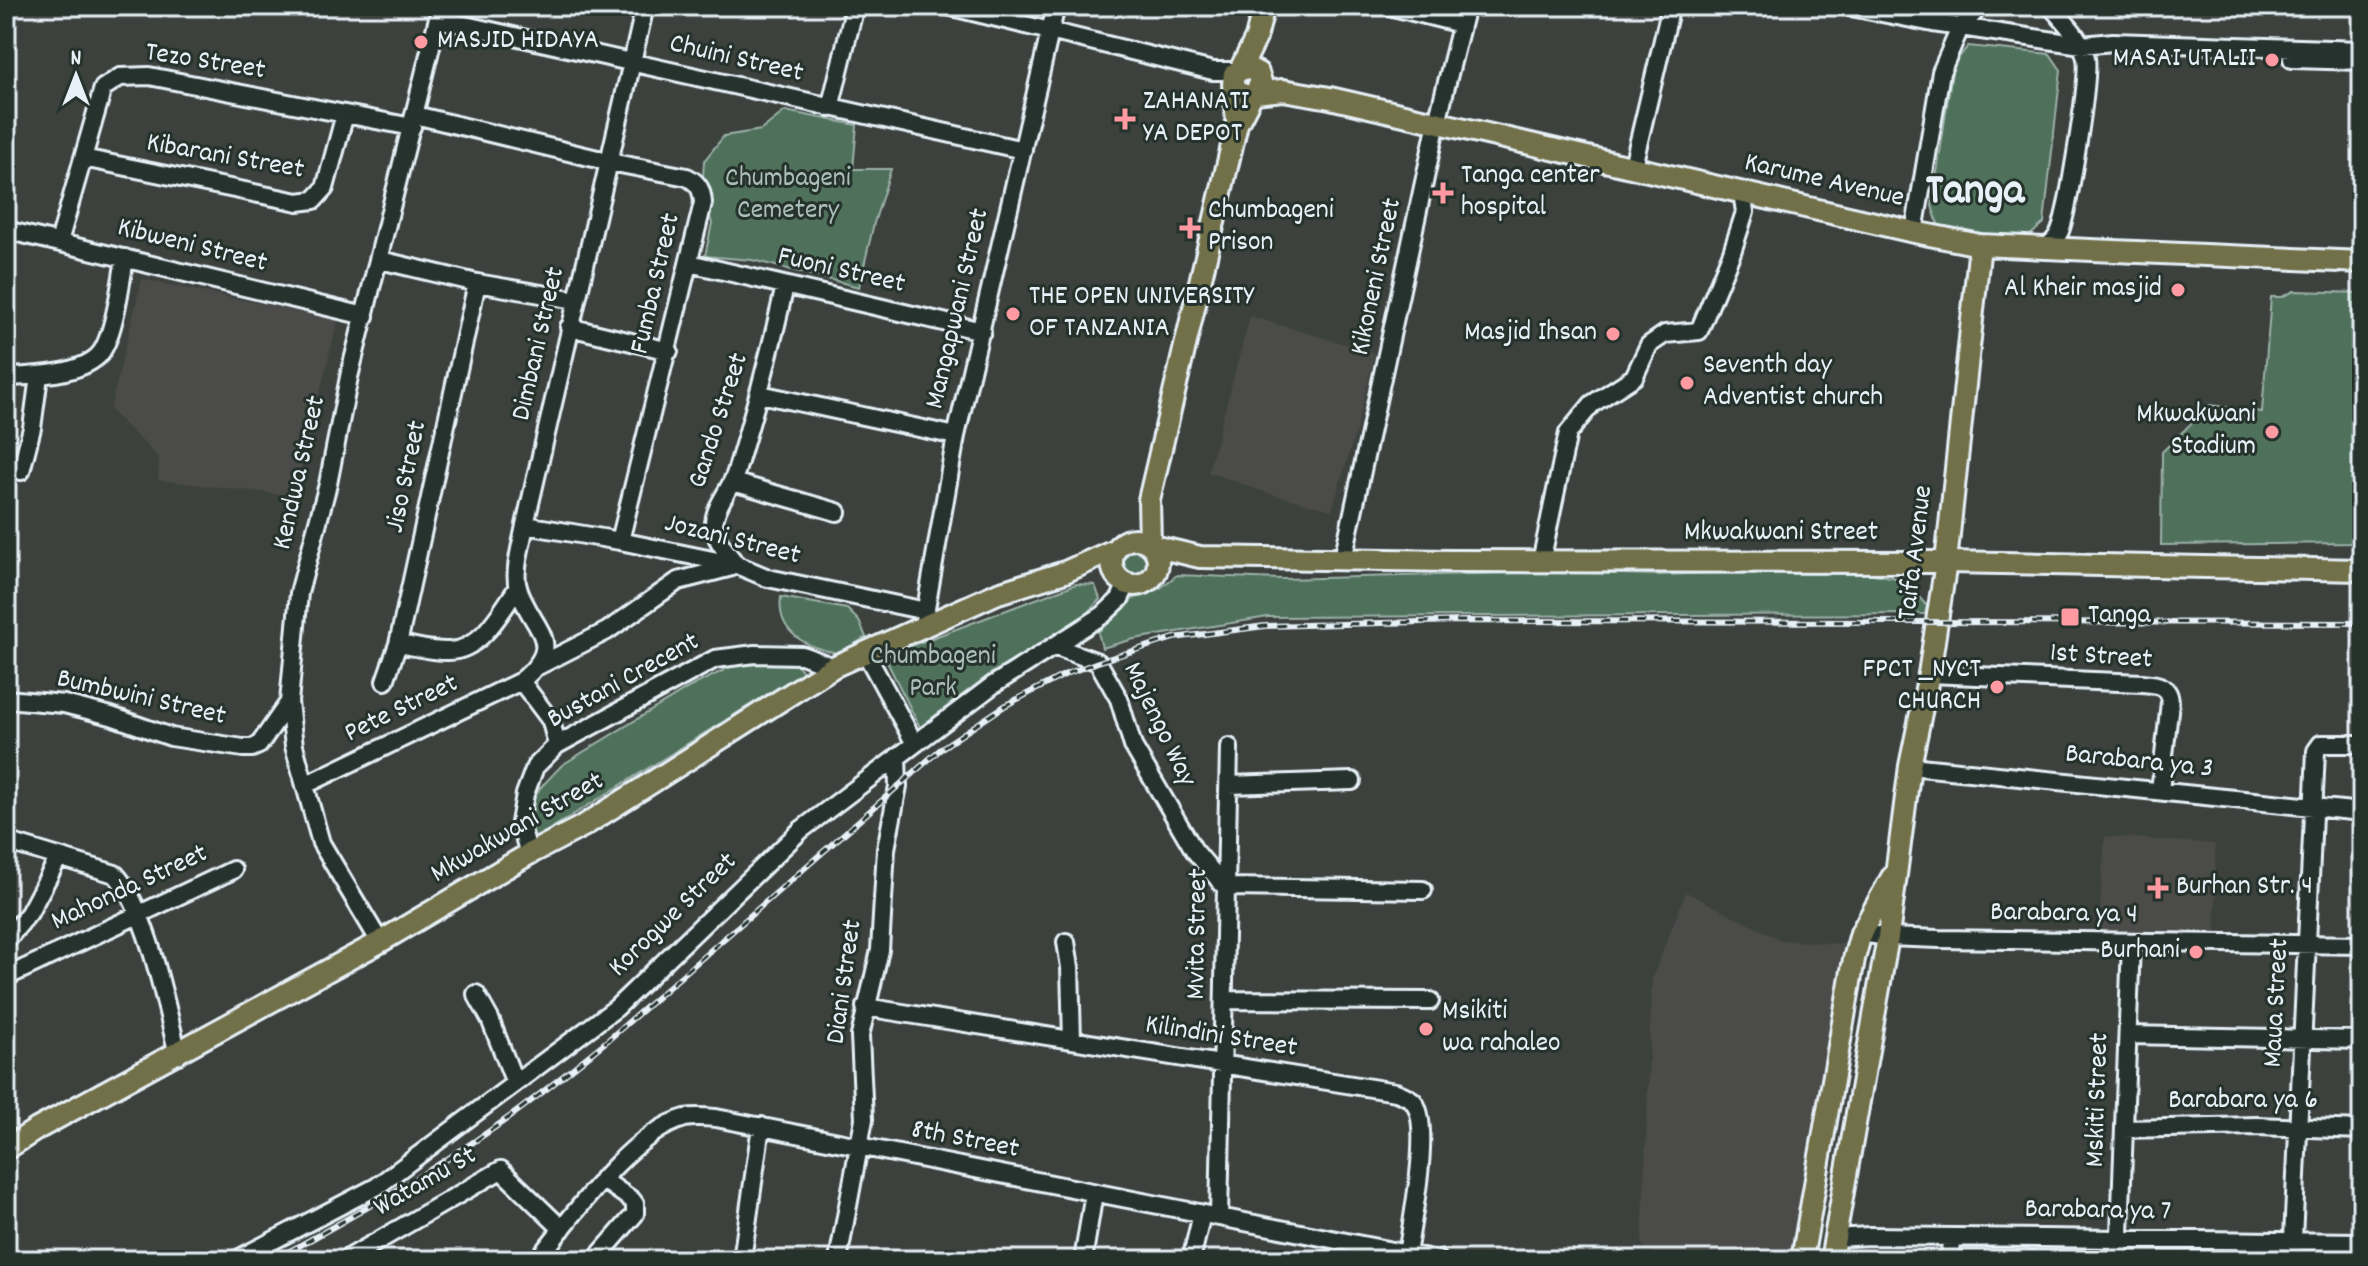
<svg xmlns="http://www.w3.org/2000/svg" width="2368" height="1266" font-family="Dekko,sans-serif">
  <style>
    .built { fill: #4b4b4a }
    .green { fill: #50715b; stroke: #9cb1aa; stroke-width: 2 }
    .lines { fill: none; stroke-linecap: round; stroke-linejoin: round }
    .minor-casing { stroke: #e8f1f8; stroke-width: 22 }
    .major-casing { stroke: #e8f1f8; stroke-width: 26 }
    .minor { stroke: #26332d; stroke-width: 16 }
    .major { stroke: #716f4a; stroke-width: 20 }
    .rail-casing { stroke: #e8f1f8; stroke-width: 6 }
    .rail { stroke: #26332d; stroke-width: 3; stroke-dasharray: 9; stroke-linecap: butt }
    .poi-dot { fill: #ff9aa2; stroke: #26332d; stroke-width: 3 }
    .labels { text-anchor: middle; dominant-baseline: central; stroke-width: 6; stroke-linejoin: round; paint-order: stroke }
    .poi-label { font-size: 28px; fill: #e8f1f8; stroke: #26332d; text-anchor: start }
    .street-label { font-size: 28px; fill: #e8f1f8; stroke: #26332d }
    .park-label { font-size: 28px; fill: #abbeb9; stroke: #26332d }
    .town-label { font-size: 44px; font-weight: bold; fill: #e8f1f8; stroke: #26332d }
  </style>
  <rect width="100%" height="100%" fill="#3c413e"/>
  <filter id="ink" filterUnits="userSpaceOnUse"><feTurbulence type="fractalNoise" baseFrequency=".0125" numOctaves="2"/><feDisplacementMap in="SourceGraphic" scale="16" xChannelSelector="R" yChannelSelector="G"/><feConvolveMatrix kernelMatrix="1 2 1 2 8 2 1 2 1" color-interpolation-filters="sRGB"/></filter>
  <g filter="url(#ink)">
    <!-- built -->
    <path class="built" d="M142,279L338,320L294,496L158,480L159,458L110,410Z
      M1250,316L1375,353L1356,431L1332,510L1267,493L1208,472Z
      M2105,836L2215,844L2216,932H2098Z
      M1686,892L1781,940L1844,944L1793,1260H1664L1642,1245L1652,978Z"/>
    <!-- green -->
    <path class="green" d="M1968,46L2050,54L2061,70L2044,223L2026,239L1982,235L1939,227L1932,206L1953,65Z
      M785,111L857,125L853,169H891L874,223L859,287L752,260L705,256L712,223L702,193L704,161L724,136L761,130Z
      M2294,291L2362,293V543L2161,545L2162,452L2210,405L2262,412L2271,297H2282Z
      M1120 560a15 15 0 1 1 30 0a15 15 0 1 1-30 0Z
      M1843,569L1903,579L1927,606L1925,614L1268,617L1134,639L1102,648L1098,632L1133,599L1160,588L1177,575L1282,579L1555,572L1657,575Z
      M1076,584L1095,585L1100,599L1082,620L990,674L920,727L884,656Z
      M781,597L847,609L859,621L866,637L839,653C808,648 776,634 781,597Z
      M755,663L797,664L803,672L534,839L528,830V810L540,788L562,765L690,687L732,666Z"/>
    <g class="lines">
      <!-- minor casing -->
      <g class="minor-casing">
        <path id="minor" d="M948,6L1213,71H1237
          M1389,6L1461,24
          M1846,6L1933,23L2082,45L2113,42L2362,50
          M438,19L1023,150
          M2292,59L2362,61
          M830,108L855,6
          M415,115L610,162L687,177C699,183 702,190 703,203L620,541
          M83,158L298,202L314,200L325,188L345,114
          M1633,166L1671,6
          M6,230L365,316
          M1914,232L1941,72L1960,28L1980,6
          M59,242L103,88L120,77L149,76L412,127
          M2043,249C2051,244 2056,240 2060,231C2068,211 2090,77 2086,58C2082,38 2063,21 2051,6
          M380,260L477,283L576,300
          M689,263L982,331
          M569,327L669,351
          M6,377C32,376 78,375 98,356C114,340 121,281 125,258
          M760,394L956,436
          M21,471L32,428L39,376
          M733,482L837,512
          M525,525L620,541L737,565L768,578L926,611
          M1343,559L1437,122L1466,6
          M1541,562L1568,433L1592,404L1634,377L1649,345L1665,334L1699,331L1732,252L1745,212L1742,192
          M737,565C728,554 713,538 714,523C715,505 731,489 736,472C755,410 771,349 785,286
          M923,626L956,436L1056,6
          M398,644C414,646 433,652 449,651C481,651 502,610 518,587
          M1056,647L1098,662L1119,699L1133,746L1194,850L1225,887L1423,890
          M865,652L915,744
          M538,666L607,631L678,581L732,567
          M1929,674L2142,683C2156,684 2169,685 2170,702L2160,791
          M385,681L398,644L477,283
          M521,681L551,721L557,745
          M6,699L64,704L111,716L171,737L243,748H252L259,745L289,702
          M1910,766L2362,812
          M305,785L521,681C568,642 532,631 518,588C513,571 522,543 525,525L645,6
          M1229,785L1352,781
          M6,841L115,874C147,907 167,1009 178,1055
          M529,854L520,823L525,794L535,767L557,745L715,659L755,654L802,655L833,667
          M1861,933L1888,937L1939,939L2362,945
          M6,941L29,913L59,857
          M380,942L321,843L294,746L289,702L299,593L328,484L349,377L441,6
          M1066,942L1070,967L1072,1040
          M6,977L233,870
          M476,994L490,1019L515,1083
          M1224,1000L1430,1001
          M865,1007L1396,1092C1401,1094 1409,1097 1413,1101C1433,1123 1411,1224 1407,1255
          M2128,1035L2362,1040
          M2124,1129L2257,1126L2362,1130
          M1219,1217L1229,747
          M1834,1238L1869,1236L2362,1242
          M236,1260L376,1187L616,1008L801,830L993,685L1103,615L1120,599L1127,584
          M345,1260L501,1170L562,1229
          M537,1260C572,1217 630,1133 685,1118C695,1116 705,1117 716,1118L1438,1260
          M595,1260L635,1214V1204L632,1200L602,1179
          M742,1260L761,1126
          M838,1260L864,1119L860,1036L880,950L886,849L898,786L897,757
          M1083,1260L1094,1193
          M1191,1260L1202,1214
          M1950,1260L1951,1237
          M2119,1260L2131,943
          M2292,1260L2316,751L2321,744H2362"/>
      </g>
      <!-- major casing -->
      <g class="major-casing">
        <path id="major" d="M1241,68L1256,38L1264,6
          M1235,91L1247,96L1255,93L1261,82L1258,73L1246,67L1234,74C1231,86 1236,107 1237,120
          M1255,93L1283,90L1330,98L1914,232L1980,245L2362,262
          M1112 562a23 23 0 1 1 46 0a23 23 0 1 1-46 0Z
          M1150,543L1149,500L1237,124L1252,95
          M1153,546L1200,557L1451,561L1946,562L2362,570
          M6,1149L37,1129L380,942L529,854L585,825L833,667L998,593L1065,572L1114,550
          M1802,1260L1854,959L1861,933L1892,877
          M1831,1260L1888,937L1910,766L1929,674L1946,562L1980,245"/>
      </g>
      <!-- minor -->
      <use href="#minor" class="minor"/>
      <!-- major -->
      <use href="#major" class="major"/>
      <!-- rail casing -->
      <g class="rail-casing">
        <path id="rail" d="M274,1260C351,1217 429,1174 501,1123C538,1097 573,1068 608,1040L943,747L1006,705L1066,674L1098,662L1174,638L1265,626L1461,621L2362,623"/>
      </g>
      <!-- rail -->
      <use href="#rail" class="rail"/>
    </g>
  </g>
  <!-- markers -->
  <g class="poi-dot">
    <circle cx="421" cy="42" r="8"/>
    <circle cx="2272" cy="60" r="8"/>
    <path d="M1121 107h8v8h8v8h-8v8h-8v-8h-8v-8h8z"/>
    <path d="M1439 181h8v8h8v8h-8v8h-8v-8h-8v-8h8z"/>
    <path d="M1186 216h8v8h8v8h-8v8h-8v-8h-8v-8h8z"/>
    <circle cx="2178" cy="290" r="8"/>
    <circle cx="1013" cy="314" r="8"/>
    <circle cx="1613" cy="334" r="8"/>
    <circle cx="1687" cy="383" r="8"/>
    <circle cx="2272" cy="432" r="8"/>
    <rect x="2060" y="607" width="20" height="20" rx="4"/>
    <circle cx="1997" cy="687" r="8"/>
    <path d="M2154 876h8v8h8v8h-8v8h-8v-8h-8v-8h8z"/>
    <circle cx="2196" cy="952" r="8"/>
    <circle cx="1426" cy="1029" r="8"/>
  </g>
  <g class="labels">
    <!-- poi labels -->
    <g class="poi-label">
      <text x="437" y="42">MASJID HIDAYA</text>
      <text x="2256" y="60" text-anchor="end">MASAI UTALII</text>
      <text x="1143" y="103">ZAHANATI<tspan x="1143" dy="32">YA DEPOT</tspan></text>
      <text x="1461" y="177">Tanga center<tspan x="1461" dy="32">hospital</tspan></text>
      <text x="1208" y="212">Chumbageni<tspan x="1208" dy="32">Prison</tspan></text>
      <text x="2162" y="290" text-anchor="end">Al Kheir masjid</text>
      <text x="1029" y="298">THE OPEN UNIVERSITY<tspan x="1029" dy="32">OF TANZANIA</tspan></text>
      <text x="1597" y="334" text-anchor="end">Masjid Ihsan</text>
      <text x="1703" y="367">Seventh day<tspan x="1703" dy="32">Adventist church</tspan></text>
      <text x="2256" y="416" text-anchor="end">Mkwakwani<tspan x="2256" dy="32">Stadium</tspan></text>
      <text x="2088" y="617">Tanga</text>
      <text x="1981" y="671" text-anchor="end">FPCT _NYCT<tspan x="1981" dy="32">CHURCH</tspan></text>
      <text x="2176" y="888">Burhan Str. 4</text>
      <text x="2180" y="952" text-anchor="end">Burhani</text>
      <text x="1442" y="1013">Msikiti<tspan x="1442" dy="32">wa rahaleo</tspan></text>
    </g>
    <!-- street labels -->
    <g class="street-label">
      <text transform="translate(736 60) rotate(13)">Chuini Street</text>
      <text transform="translate(205 63) rotate(9)">Tezo Street</text>
      <text transform="translate(225 158) rotate(10)">Kibarani Street</text>
      <text transform="translate(1824 182) rotate(13)">Karume Avenue</text>
      <text transform="translate(192 247) rotate(14)">Kibweni Street</text>
      <text transform="translate(841 272) rotate(13)">Fuoni Street</text>
      <text transform="translate(1378 277) rotate(-78)">Kikoneni Street</text>
      <text transform="translate(657 284) rotate(-77)">Fumba Street</text>
      <text transform="translate(959 309) rotate(-77)">Mangapwani Street</text>
      <text transform="translate(540 344) rotate(-77)">Dimbani Street</text>
      <text transform="translate(720 421) rotate(-72)">Gando Street</text>
      <text transform="translate(301 473) rotate(-77)">Kendwa Street</text>
      <text transform="translate(408 477) rotate(-78)">Jiso Street</text>
      <text x="1781" y="534">Mkwakwani Street</text>
      <text transform="translate(732 541) rotate(14)">Jozani Street</text>
      <text transform="translate(1917 553) rotate(-83)">Taifa Avenue</text>
      <text transform="translate(2101 658) rotate(4)">1st Street</text>
      <text transform="translate(624 682) rotate(-29)">Bustani Crecent</text>
      <text transform="translate(141 699) rotate(13)">Bumbwini Street</text>
      <text transform="translate(402 710) rotate(-26)">Pete Street</text>
      <text transform="translate(1158 725) rotate(64)">Majengo Way</text>
      <text transform="translate(2139 763) rotate(6)">Barabara ya 3</text>
      <text transform="translate(518 829) rotate(-30)">Mkwakwani Street</text>
      <text transform="translate(130 889) rotate(-25)">Mahonda Street</text>
      <text transform="translate(2064 915) rotate(1)">Barabara ya 4</text>
      <text transform="translate(674 916) rotate(-44)">Korogwe Street</text>
      <text transform="translate(1199 934) rotate(-89)">Mvita Street</text>
      <text transform="translate(846 982) rotate(-82)">Diani Street</text>
      <text transform="translate(2278 1003) rotate(-87)">Maua Street</text>
      <text transform="translate(1221 1038) rotate(9)">Kilindini Street</text>
      <text transform="translate(2099 1100) rotate(-88)">Mskiti Street</text>
      <text x="2243" y="1102">Barabara ya 6</text>
      <text transform="translate(965 1141) rotate(11)">8th Street</text>
      <text transform="translate(426 1183) rotate(-30)">Watamu St</text>
      <text transform="translate(2098 1212) rotate(1)">Barabara ya 7</text>
    </g>
    <!-- park labels -->
    <g class="park-label">
      <text x="788" y="180">Chumbageni<tspan x="788" dy="32">Cemetery</tspan></text>
      <text x="933" y="658">Chumbageni<tspan x="933" dy="32">Park</tspan></text>
    </g>
    <!-- town labels -->
    <g class="town-label">
      <text x="1975" y="193">Tanga</text>
    </g>
  </g>
  <!-- margin -->
  <rect width="2368" height="1266" fill="none" stroke="#26332d" stroke-width="32"/>
  <rect x="16" y="16" width="2336" height="1234" fill="none" stroke="#e8f1f8" stroke-width="3" filter="url(#ink)"/>
  <!-- north arrow -->
  <g transform="translate(76 76)" stroke="#26332d" stroke-width="6" paint-order="stroke">
  <path d="M0-6L14 30L0 20L-14 30Z" fill="#e8f1f8"/>
  <text y="-12" font-size="22" font-weight="bold" text-anchor="middle" fill="#e8f1f8">N</text>
  </g>
</svg>
